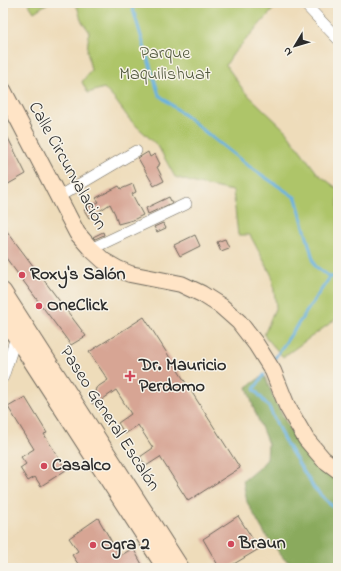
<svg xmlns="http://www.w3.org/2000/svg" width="341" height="571" font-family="'Indie Flower',sans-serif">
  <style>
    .green { fill: #aec569; stroke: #6c784a }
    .forest { fill: #8aaa5d; stroke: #5a6a44 }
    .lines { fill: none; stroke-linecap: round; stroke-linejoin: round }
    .stream { stroke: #69b2e1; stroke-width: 3 }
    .building { fill: #d7a594 }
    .street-casing { stroke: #6f695d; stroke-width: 12 }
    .secondary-casing { stroke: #6f695d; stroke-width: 18 }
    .street { stroke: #fff; stroke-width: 11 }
    .secondary { stroke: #ffe4c6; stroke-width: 16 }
    .poi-dot { fill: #d1495b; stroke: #f7f3e8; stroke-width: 1.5 }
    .labels { text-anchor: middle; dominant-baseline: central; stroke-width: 3; stroke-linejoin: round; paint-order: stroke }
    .park-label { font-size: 18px; fill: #52593e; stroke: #f7f3e8 }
    .street-label { font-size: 18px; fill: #2b2b2b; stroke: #f7f3e8 }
    .poi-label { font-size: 18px; font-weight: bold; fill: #2b2b2b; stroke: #f7f3e8; text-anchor: start }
  </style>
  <rect width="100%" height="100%" fill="#f7f3e8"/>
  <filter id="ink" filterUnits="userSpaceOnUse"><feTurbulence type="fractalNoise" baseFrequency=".025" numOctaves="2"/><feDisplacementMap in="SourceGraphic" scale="8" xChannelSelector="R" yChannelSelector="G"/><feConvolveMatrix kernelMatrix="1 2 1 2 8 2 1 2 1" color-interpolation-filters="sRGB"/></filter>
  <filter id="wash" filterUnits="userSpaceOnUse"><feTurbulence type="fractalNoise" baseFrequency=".012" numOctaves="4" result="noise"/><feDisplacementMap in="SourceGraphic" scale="16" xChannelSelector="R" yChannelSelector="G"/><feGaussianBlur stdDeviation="0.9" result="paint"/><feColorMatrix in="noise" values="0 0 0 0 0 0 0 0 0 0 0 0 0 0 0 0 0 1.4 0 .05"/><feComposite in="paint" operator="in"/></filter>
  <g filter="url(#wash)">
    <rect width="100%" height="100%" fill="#eedcba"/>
    <!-- green -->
    <path class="green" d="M28,3H48L34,12Z
      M74,3H279L233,54L226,65L244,91L285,130L318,174L338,189V319H336L283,357L264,335L276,306L272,276L250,235H238L233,191L198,184L175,177L158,146L130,120L116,101L104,88L88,93L82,82L91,70L87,51L89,31L81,20L78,9Z"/>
    <!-- forest -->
    <path class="forest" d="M264,375C276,403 288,432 308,455C317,464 328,473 338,482V568H300L284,559L265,534L247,502L243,481L261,466L267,459L268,444L254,409L247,387Z"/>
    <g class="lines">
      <!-- stream -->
      <path class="stream" d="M131,3L159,95L247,165L296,198L315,266L330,277H338
        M275,358L330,277
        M264,375L254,389L269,407L284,440L314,488L338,512"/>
    </g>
    <g id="blocks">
      <!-- building -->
      <path class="building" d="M3,128L26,174L3,187Z
        M148,152L150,157L155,154L160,164H159V166L157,167L164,181L154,186L138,158Z
        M133,184L136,192L132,194L143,215L133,220L118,224L115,214L110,204L89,218L84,210L99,202L96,198L119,186L121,189Z
        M169,197L172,203L148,214L146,208Z
        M163,223L166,228L157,232L154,227Z
        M3,226L86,336L71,345L3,254Z
        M103,232L104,235L95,239L93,237Z
        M195,235L200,246L180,256L174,245Z
        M225,239L229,248L221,251L217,242Z
        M144,317L240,468L188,501L160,457L146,466L140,457L153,448L138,425L125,434L118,423L131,414L116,390L103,399L92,404L96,388L108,380L89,352Z
        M25,397L47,433L44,434L66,470L41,486L35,477L28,481L20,468L26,464L21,457L34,449L8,407Z
        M238,516L259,549L227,568L219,567L203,539Z
        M98,518L120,556L133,548L144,568H81L72,555L78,551L69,538Z"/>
    </g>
  </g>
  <g filter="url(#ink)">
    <use href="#blocks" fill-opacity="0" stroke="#6f695d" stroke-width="1"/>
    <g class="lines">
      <!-- street casing -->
      <g class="street-casing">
        <path id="street" d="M304,3L338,39
          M58,197L136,151
          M91,249L186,204
          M3,377L16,337"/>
      </g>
      <!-- secondary casing -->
      <g class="secondary-casing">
        <path id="secondary" d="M3,90L77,233L91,249L104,261L118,269L130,274L181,284L202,294L221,306L239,322L256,344L273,371L287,406L306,439L323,459L338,470
          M3,291L181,568
          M3,317L165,568"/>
      </g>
      <!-- street -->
      <use href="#street" class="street"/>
      <!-- secondary -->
      <use href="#secondary" class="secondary"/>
    </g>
  </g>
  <!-- markers -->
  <g class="poi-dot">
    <circle cx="22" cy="275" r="4"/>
    <circle cx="39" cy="306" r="4"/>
    <path d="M128 370h4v4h4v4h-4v4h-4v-4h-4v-4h4z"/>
    <circle cx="44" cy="466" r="4"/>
    <circle cx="231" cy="544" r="4"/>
    <circle cx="93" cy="545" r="4"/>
  </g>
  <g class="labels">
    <!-- park labels -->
    <g class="park-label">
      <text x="165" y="54">Parque<tspan x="165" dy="21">Maquilishuat</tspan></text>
    </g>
    <!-- street labels -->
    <g class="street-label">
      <text transform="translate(67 166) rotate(61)">Calle Circunvalación</text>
      <text transform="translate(109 419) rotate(57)">Paseo General Escalón</text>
    </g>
    <!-- poi labels -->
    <g class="poi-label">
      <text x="30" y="275">Roxy's Salón</text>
      <text x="47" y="306">OneClick</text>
      <text x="139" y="366">Dr. Mauricio<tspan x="139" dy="21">Perdomo</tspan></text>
      <text x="52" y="466">Casalco</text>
      <text x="239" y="544">Braun</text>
      <text x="101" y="545">Ogra 2</text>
    </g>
  </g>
  <!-- margin -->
  <rect width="341" height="571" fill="none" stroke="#f7f3e8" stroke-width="16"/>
  <!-- north arrow -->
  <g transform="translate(295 46) rotate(232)" stroke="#f7f3e8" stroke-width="3" paint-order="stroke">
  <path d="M0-3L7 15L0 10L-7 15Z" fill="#2b2b2b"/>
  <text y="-6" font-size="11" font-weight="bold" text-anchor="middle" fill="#2b2b2b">N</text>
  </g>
</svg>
